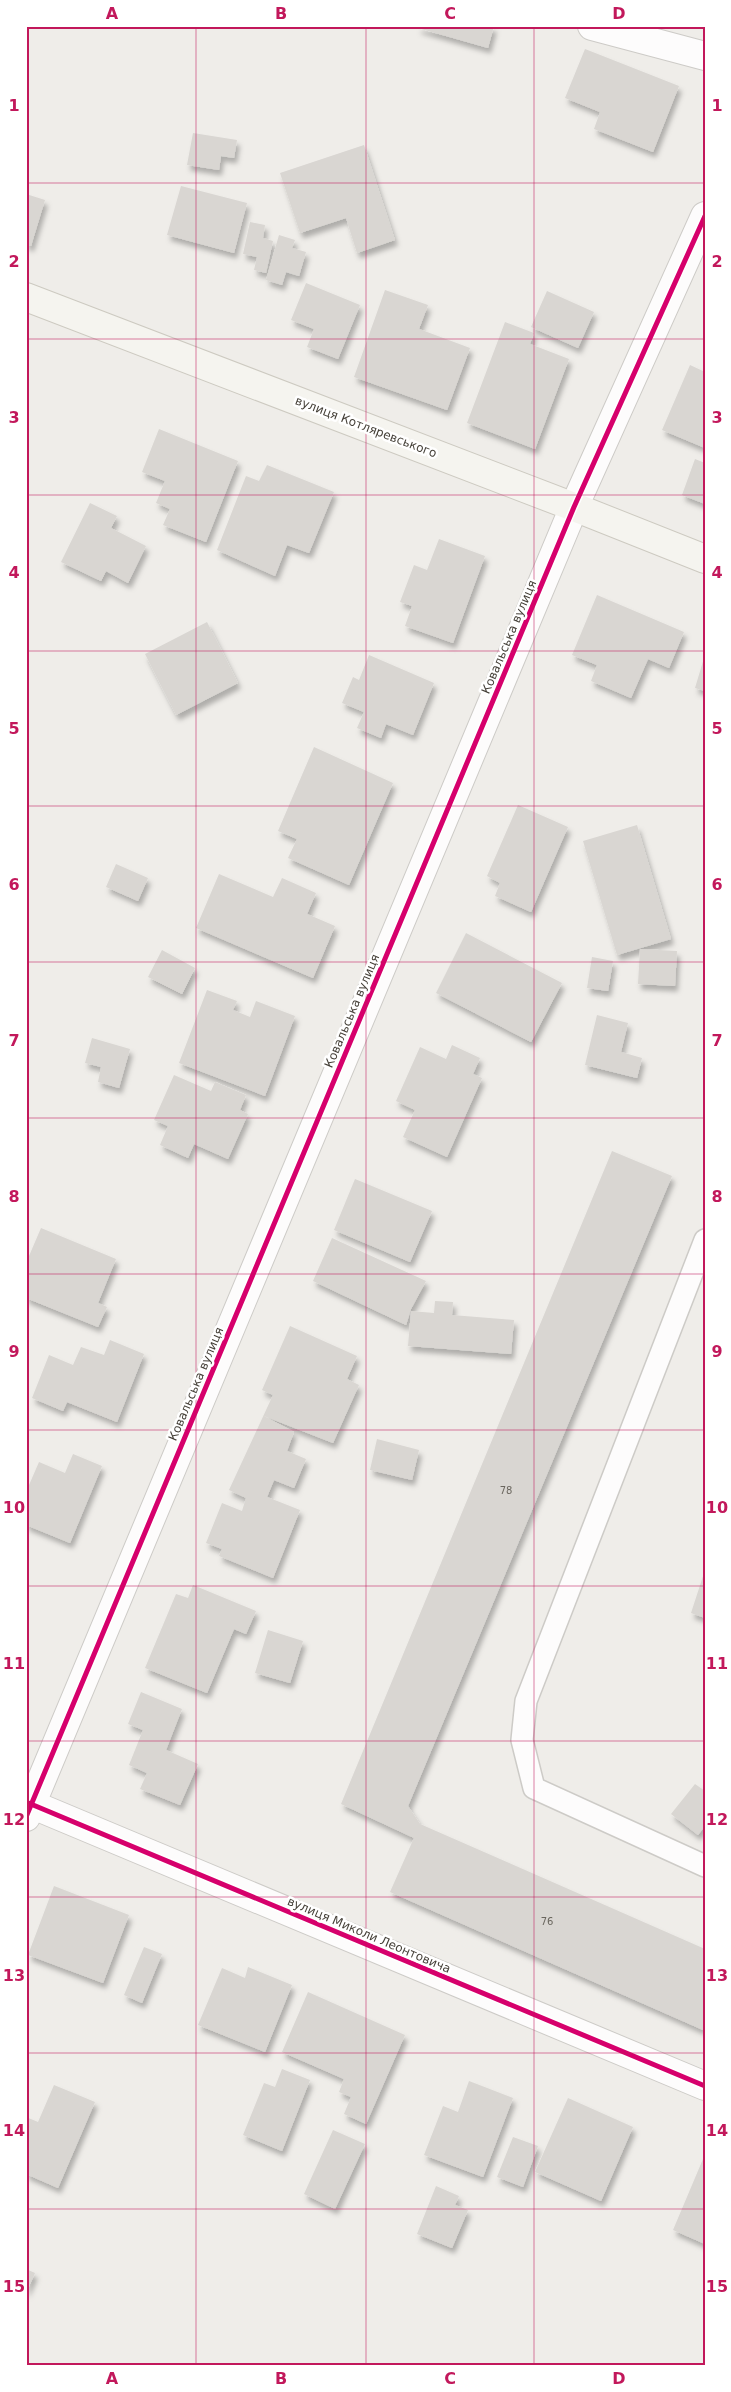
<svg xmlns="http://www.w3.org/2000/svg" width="731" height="2392" font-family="'DejaVu Sans',sans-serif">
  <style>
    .building { fill: #d9d6d2; filter: url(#shadow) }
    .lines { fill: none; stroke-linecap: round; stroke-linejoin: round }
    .lane-casing { stroke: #cdcbc7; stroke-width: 24 }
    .street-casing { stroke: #cdcbc7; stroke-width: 30 }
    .secondary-casing { stroke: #cdcac1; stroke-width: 30 }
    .lane { stroke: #fdfcfc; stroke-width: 21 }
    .street { stroke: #fdfcfc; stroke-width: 28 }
    .secondary { stroke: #f5f4ef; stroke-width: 28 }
    .cycleway-casing { stroke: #fff; stroke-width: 8 }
    .cycleway { stroke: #d6006c; stroke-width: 5 }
    .grid { fill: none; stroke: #c2185b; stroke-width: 1; stroke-opacity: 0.55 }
    .labels { text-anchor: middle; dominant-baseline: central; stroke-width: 5; stroke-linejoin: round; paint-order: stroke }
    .number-label { font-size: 10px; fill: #6a665e }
    .street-label { font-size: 12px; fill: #443f37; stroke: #fff }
    .neatline { fill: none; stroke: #c2185b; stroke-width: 2 }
    .grid-label { font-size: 16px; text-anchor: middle; font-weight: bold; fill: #c2185b }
  </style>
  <defs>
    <filter id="shadow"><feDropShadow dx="3" dy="5.5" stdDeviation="2.5" flood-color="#0004"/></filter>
  </defs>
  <rect width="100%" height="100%" fill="#efede9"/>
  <!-- building -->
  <path class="building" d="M418,26H494L488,48L418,28Z
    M585,49L679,86L653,152L594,129L600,112L565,98Z
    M193,133L237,140L234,158L221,156L219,170L187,165Z
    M364,145L395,240L357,253L346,218L300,233L280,173Z
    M181,186L247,203L234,253L167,235Z
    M26,194L45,200L31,246L26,245Z
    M250,222L265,225L263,238L273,241L266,273L254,270L257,257L243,254Z
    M279,235L295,240L292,248L306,252L299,276L286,272L282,285L266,280Z
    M306,283L360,305L338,359L307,347L314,329L291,320Z
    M385,290L428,305L419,329L470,348L447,410L354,377Z
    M547,291L594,312L578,348L531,327Z
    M505,322L534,333L530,344L569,359L535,449L467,423Z
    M690,365L705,372V448L662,430Z
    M159,429L238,461L206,542L163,525L170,509L156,503L165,481L142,472Z
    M695,459L705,463V504L682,495Z
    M267,465L334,492L309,553L287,545L275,576L217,550L246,476L259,481Z
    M90,503L117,516L111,528L146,546L128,583L106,571L101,581L61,562Z
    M439,539L485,556L453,643L405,626L412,606L400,602L414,565L427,570Z
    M597,595L684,632L669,668L648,659L631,698L591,681L597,665L572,655Z
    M207,622L238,683L176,715L145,654Z
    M369,655L434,683L413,735L386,724L381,738L357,728L364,712L342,703L353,677L359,680Z
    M704,658H705V691L695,688Z
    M314,747L393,783L349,885L288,858L297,839L278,831Z
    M518,805L568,827L531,912L495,896L500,883L487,876Z
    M637,825L671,939L617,955L583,841Z
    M116,864L148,878L138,901L106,887Z
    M219,874L273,897L282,878L316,893L307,914L335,926L313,978L196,928Z
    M466,933L562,983L531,1042L436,993Z
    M640,949L677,951L675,986L638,984Z
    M162,950L195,968L182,994L148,977Z
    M592,957L613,961L608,991L587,988Z
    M207,990L237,1001L233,1010L250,1017L256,1001L295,1016L265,1096L179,1063Z
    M597,1015L628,1023L621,1052L642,1058L637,1078L585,1065Z
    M92,1038L130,1049L119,1088L98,1082L101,1067L85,1063Z
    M452,1045L480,1058L473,1074L482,1078L447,1157L403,1137L415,1110L396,1101L420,1047L446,1059Z
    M174,1075L211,1091L215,1082L246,1095L240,1110L248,1114L228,1159L194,1144L188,1158L160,1145L168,1126L154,1120Z
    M612,1151L672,1176L408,1806L420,1824L705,1949L703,2030L390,1892L414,1838L341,1804Z
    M355,1179L432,1211L410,1262L334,1230Z
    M41,1228L116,1259L98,1303L107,1307L98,1327L26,1298V1263Z
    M332,1238L426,1281L411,1309L406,1325L313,1281Z
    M435,1301L453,1302L452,1315L514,1320L511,1354L408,1346L411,1311L434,1313Z
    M290,1326L357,1356L347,1379L359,1385L333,1443L264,1416L294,1432L287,1451L306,1459L294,1488L274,1480L267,1497L300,1510L273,1578L219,1556L222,1549L206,1543L222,1503L242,1511L246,1498L229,1490L273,1395L262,1390Z
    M110,1340L144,1354L117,1422L67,1402L63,1411L32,1398L49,1355L73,1365L81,1347L104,1355Z
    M377,1439L419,1450L412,1480L370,1470Z
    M73,1454L102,1466L70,1543L26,1525V1492L39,1462L65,1473Z
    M704,1573H705V1618L691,1613Z
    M193,1585L256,1611L246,1634L234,1629L207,1693L145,1668L176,1594L188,1598Z
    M268,1630L303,1641L290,1683L255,1673Z
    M141,1692L182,1709L166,1750L198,1764L180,1805L140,1789L147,1773L129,1765L143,1730L128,1724Z
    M695,1784L705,1791V1826L698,1835L671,1814Z
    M54,1886L129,1915L103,1983L28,1955Z
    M144,1947L162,1954L142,2003L124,1995Z
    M248,1967L292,1985L265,2052L198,2025L222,1968L245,1978Z
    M308,1992L405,2035L366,2124L344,2114L351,2097L339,2092L344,2079L282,2052Z
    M282,2069L310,2080L282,2151L243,2135L264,2083L275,2087Z
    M469,2081L513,2098L483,2177L424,2155L443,2106L458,2112Z
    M54,2085L95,2102L58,2188L26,2174V2117L38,2122Z
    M568,2098L633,2127L601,2201L535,2172Z
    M333,2130L365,2144L335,2209L304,2194Z
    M513,2137L538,2146L523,2187L497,2177Z
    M703,2159L705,2160V2244L673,2230Z
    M436,2186L459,2196L455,2205L468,2210L452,2248L417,2234Z
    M26,2269L35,2273L26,2293Z"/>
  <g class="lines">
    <!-- lane casing -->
    <g class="lane-casing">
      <path id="lane" d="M705,1240L526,1701L522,1740L534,1788L705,1866"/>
    </g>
    <!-- street casing -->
    <g class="street-casing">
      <path id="street" d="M592,26L705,56
        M26,1802L705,2086
        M26,1817L574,507L705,216"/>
    </g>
    <!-- secondary casing -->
    <g class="secondary-casing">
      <path id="secondary" d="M26,297L574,507L705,559"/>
    </g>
    <!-- lane -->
    <use href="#lane" class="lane"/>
    <!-- street -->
    <use href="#street" class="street"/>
    <!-- secondary -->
    <use href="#secondary" class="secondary"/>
    <!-- cycleway casing -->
    <g class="cycleway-casing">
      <path id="cycleway" d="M26,1802L705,2086
        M26,1817L574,507L705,216"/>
    </g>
    <!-- cycleway -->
    <use href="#cycleway" class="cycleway"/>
  </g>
  <!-- grid -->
  <path class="grid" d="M196,26V2366M366,26V2366M534,26V2366M26,183H705M26,339H705M26,495H705M26,651H705M26,806H705M26,962H705M26,1118H705M26,1274H705M26,1430H705M26,1586H705M26,1741H705M26,1897H705M26,2053H705M26,2209H705"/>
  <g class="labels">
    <!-- number labels -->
    <g class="number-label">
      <text x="506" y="1490">78</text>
      <text x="547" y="1921">76</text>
    </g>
    <!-- street labels -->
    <g class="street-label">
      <text transform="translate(366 427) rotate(21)">вулиця Котляревського</text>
      <text transform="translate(509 637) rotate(-67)">Ковальська вулиця</text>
      <text transform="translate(352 1011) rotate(-67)">Ковальська вулиця</text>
      <text transform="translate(196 1384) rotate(-67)">Ковальська вулиця</text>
      <text transform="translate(369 1935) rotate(23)">вулиця Миколи Леонтовича</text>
    </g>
  </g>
  <!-- border -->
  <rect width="731" height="2392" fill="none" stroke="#ffffff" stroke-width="55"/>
  <rect x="28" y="28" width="676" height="2336" class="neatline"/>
  <g class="grid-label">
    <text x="112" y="19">A</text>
    <text x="281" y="19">B</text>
    <text x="450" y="19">C</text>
    <text x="619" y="19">D</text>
    <text x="14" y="111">1</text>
    <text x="717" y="111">1</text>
    <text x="14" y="267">2</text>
    <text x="717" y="267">2</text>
    <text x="14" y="423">3</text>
    <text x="717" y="423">3</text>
    <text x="14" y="578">4</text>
    <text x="717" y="578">4</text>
    <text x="14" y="734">5</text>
    <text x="717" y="734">5</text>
    <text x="14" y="890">6</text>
    <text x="717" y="890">6</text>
    <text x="14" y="1046">7</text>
    <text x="717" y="1046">7</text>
    <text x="14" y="1202">8</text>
    <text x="717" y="1202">8</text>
    <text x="14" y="1357">9</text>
    <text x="717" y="1357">9</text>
    <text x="14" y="1513">10</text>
    <text x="717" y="1513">10</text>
    <text x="14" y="1669">11</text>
    <text x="717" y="1669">11</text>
    <text x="14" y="1825">12</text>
    <text x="717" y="1825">12</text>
    <text x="14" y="1981">13</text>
    <text x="717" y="1981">13</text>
    <text x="14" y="2136">14</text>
    <text x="717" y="2136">14</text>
    <text x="14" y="2292">15</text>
    <text x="717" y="2292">15</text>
    <text x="112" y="2384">A</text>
    <text x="281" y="2384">B</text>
    <text x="450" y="2384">C</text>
    <text x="619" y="2384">D</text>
  </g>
</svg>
